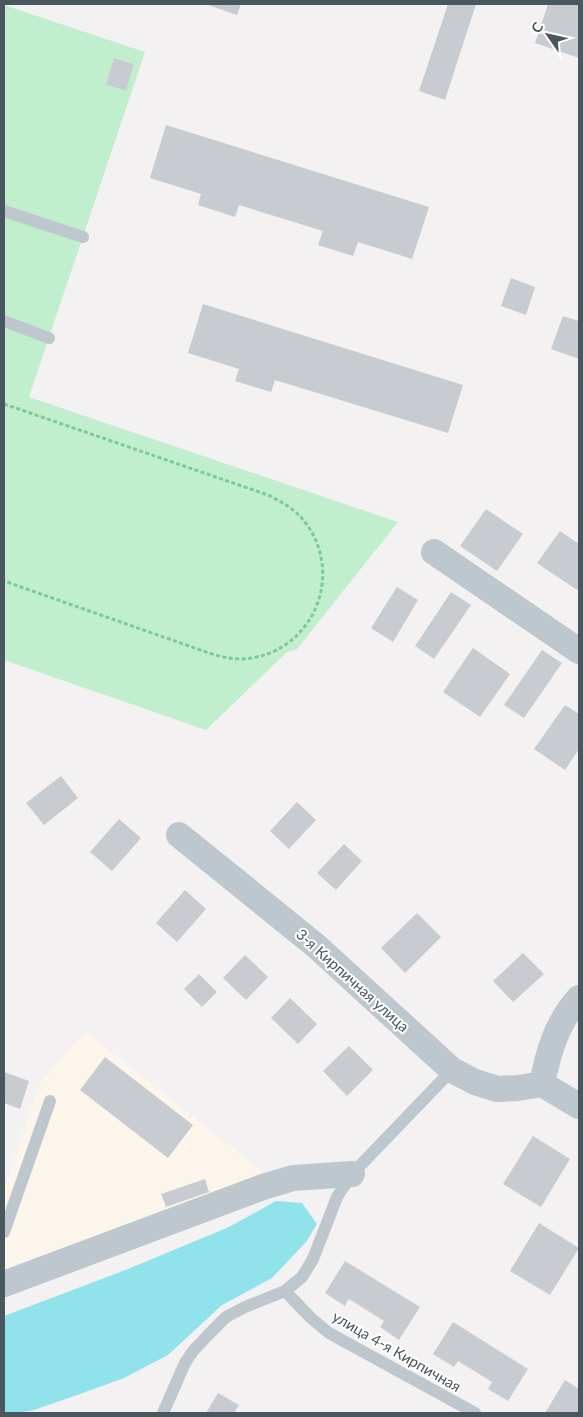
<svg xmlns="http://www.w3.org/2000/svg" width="583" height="1417" font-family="Lato,sans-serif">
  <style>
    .commercial { fill: #fcf5ec }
    .green { fill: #c1eecd }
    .water { fill: #90e3ea }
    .building { fill: #c8ccd0 }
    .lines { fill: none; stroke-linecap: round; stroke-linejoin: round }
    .path { stroke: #7acb98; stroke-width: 3; stroke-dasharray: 4 2.5; stroke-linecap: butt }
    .lane { stroke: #bdc7cd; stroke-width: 12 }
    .street { stroke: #bdc7cd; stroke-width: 26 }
    .labels { text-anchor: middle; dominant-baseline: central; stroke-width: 4; stroke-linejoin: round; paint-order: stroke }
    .street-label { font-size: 15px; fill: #49575e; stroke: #fff }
  </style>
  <rect width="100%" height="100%" fill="#f3f1f1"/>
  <!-- commercial -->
  <path class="commercial" d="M85,1031L264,1173L4,1269V1189L39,1084Z"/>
  <!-- green -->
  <path class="green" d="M4,5L145,52L29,397L398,522L297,649L287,652L206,730L4,660Z"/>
  <!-- water -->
  <path class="water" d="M276,1201L302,1203L317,1224L306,1242L272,1278L222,1305L168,1355L124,1378L80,1394L34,1410L17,1413H4V1316L128,1269L229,1227Z"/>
  <!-- building -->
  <path class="building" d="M205,4H241L237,15Z
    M448,4H476L445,100L419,91Z
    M548,4H579V58L535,43Z
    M114,58L134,64L126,91L106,84Z
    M166,125L429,207L412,259L358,242L353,256L318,245L323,231L239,205L235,217L198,205L201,194L150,178Z
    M511,278L535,287L526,315L501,306Z
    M203,304L463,385L448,433L275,380L271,392L235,381L239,369L188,353Z
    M563,316L579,321V359L551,349Z
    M486,509L523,534L497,571L460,546Z
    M560,531L579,544V586L577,590L537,563Z
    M397,587L418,600L393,642L371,628Z
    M451,592L471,605L434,659L415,646Z
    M473,648L510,674L480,717L443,692Z
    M542,650L562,663L524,718L504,705Z
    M565,705L579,714V749L565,770L534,749Z
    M61,776L78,798L44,825L26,803Z
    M297,802L316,820L289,849L270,831Z
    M119,819L141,838L112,871L90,852Z
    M344,844L362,861L336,890L317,873Z
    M185,890L206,909L177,942L156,923Z
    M417,913L441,937L405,973L381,948Z
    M523,953L544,974L513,1002L493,981Z
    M245,955L268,977L246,1000L223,978Z
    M199,974L217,992L202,1007L184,989Z
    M290,998L317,1024L298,1044L271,1018Z
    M349,1046L373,1070L347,1096L323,1071Z
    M105,1057L193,1125L168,1158L80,1090Z
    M4,1072L29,1081L20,1109L4,1103Z
    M533,1136L570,1159L541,1207L503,1184Z
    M205,1179L209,1192L166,1207L161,1194Z
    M539,1223L579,1248L550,1295L510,1271Z
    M345,1261L420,1307L399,1340L380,1327L384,1321L349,1299L345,1306L325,1293Z
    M453,1322L528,1369L508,1401L488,1389L492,1382L458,1361L454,1367L433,1354Z
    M565,1380L579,1389V1413H545Z
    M218,1393L239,1405L234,1413H206Z"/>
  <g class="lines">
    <!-- path -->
    <path class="path" d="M4,404L268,495C282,502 296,510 305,522C347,577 310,658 239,659C229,659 219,656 209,653L4,581"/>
    <!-- lane -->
    <path class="lane" d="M4,211L83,237
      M4,321L49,338
      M4,1232L50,1101
      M285,1291L311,1318L329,1333L475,1413
      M163,1413L185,1363L193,1351L209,1334L226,1317L245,1307L285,1291L302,1277L313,1259L337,1197L352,1174L452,1070"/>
    <!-- street -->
    <path class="street" d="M434,552L579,651
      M179,835L315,945L452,1070L475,1082L497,1089L518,1088L542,1084L579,1106
      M542,1084C548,1053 557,1022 579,998
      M4,1284L266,1186L293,1178L352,1174"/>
  </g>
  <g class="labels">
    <!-- street labels -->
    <g class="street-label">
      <text transform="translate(353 980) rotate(42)">3-я Кирпичная улица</text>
      <text transform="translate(397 1351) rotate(30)">улица 4-я Кирпичная</text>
    </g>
  </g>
  <!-- border -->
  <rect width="583" height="1417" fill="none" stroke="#49575e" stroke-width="10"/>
  <!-- north arrow -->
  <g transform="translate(548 35) rotate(304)" stroke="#ffffff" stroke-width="4" paint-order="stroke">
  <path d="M0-4L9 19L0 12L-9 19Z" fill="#49575e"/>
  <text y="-8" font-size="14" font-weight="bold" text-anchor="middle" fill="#49575e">С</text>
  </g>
</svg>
